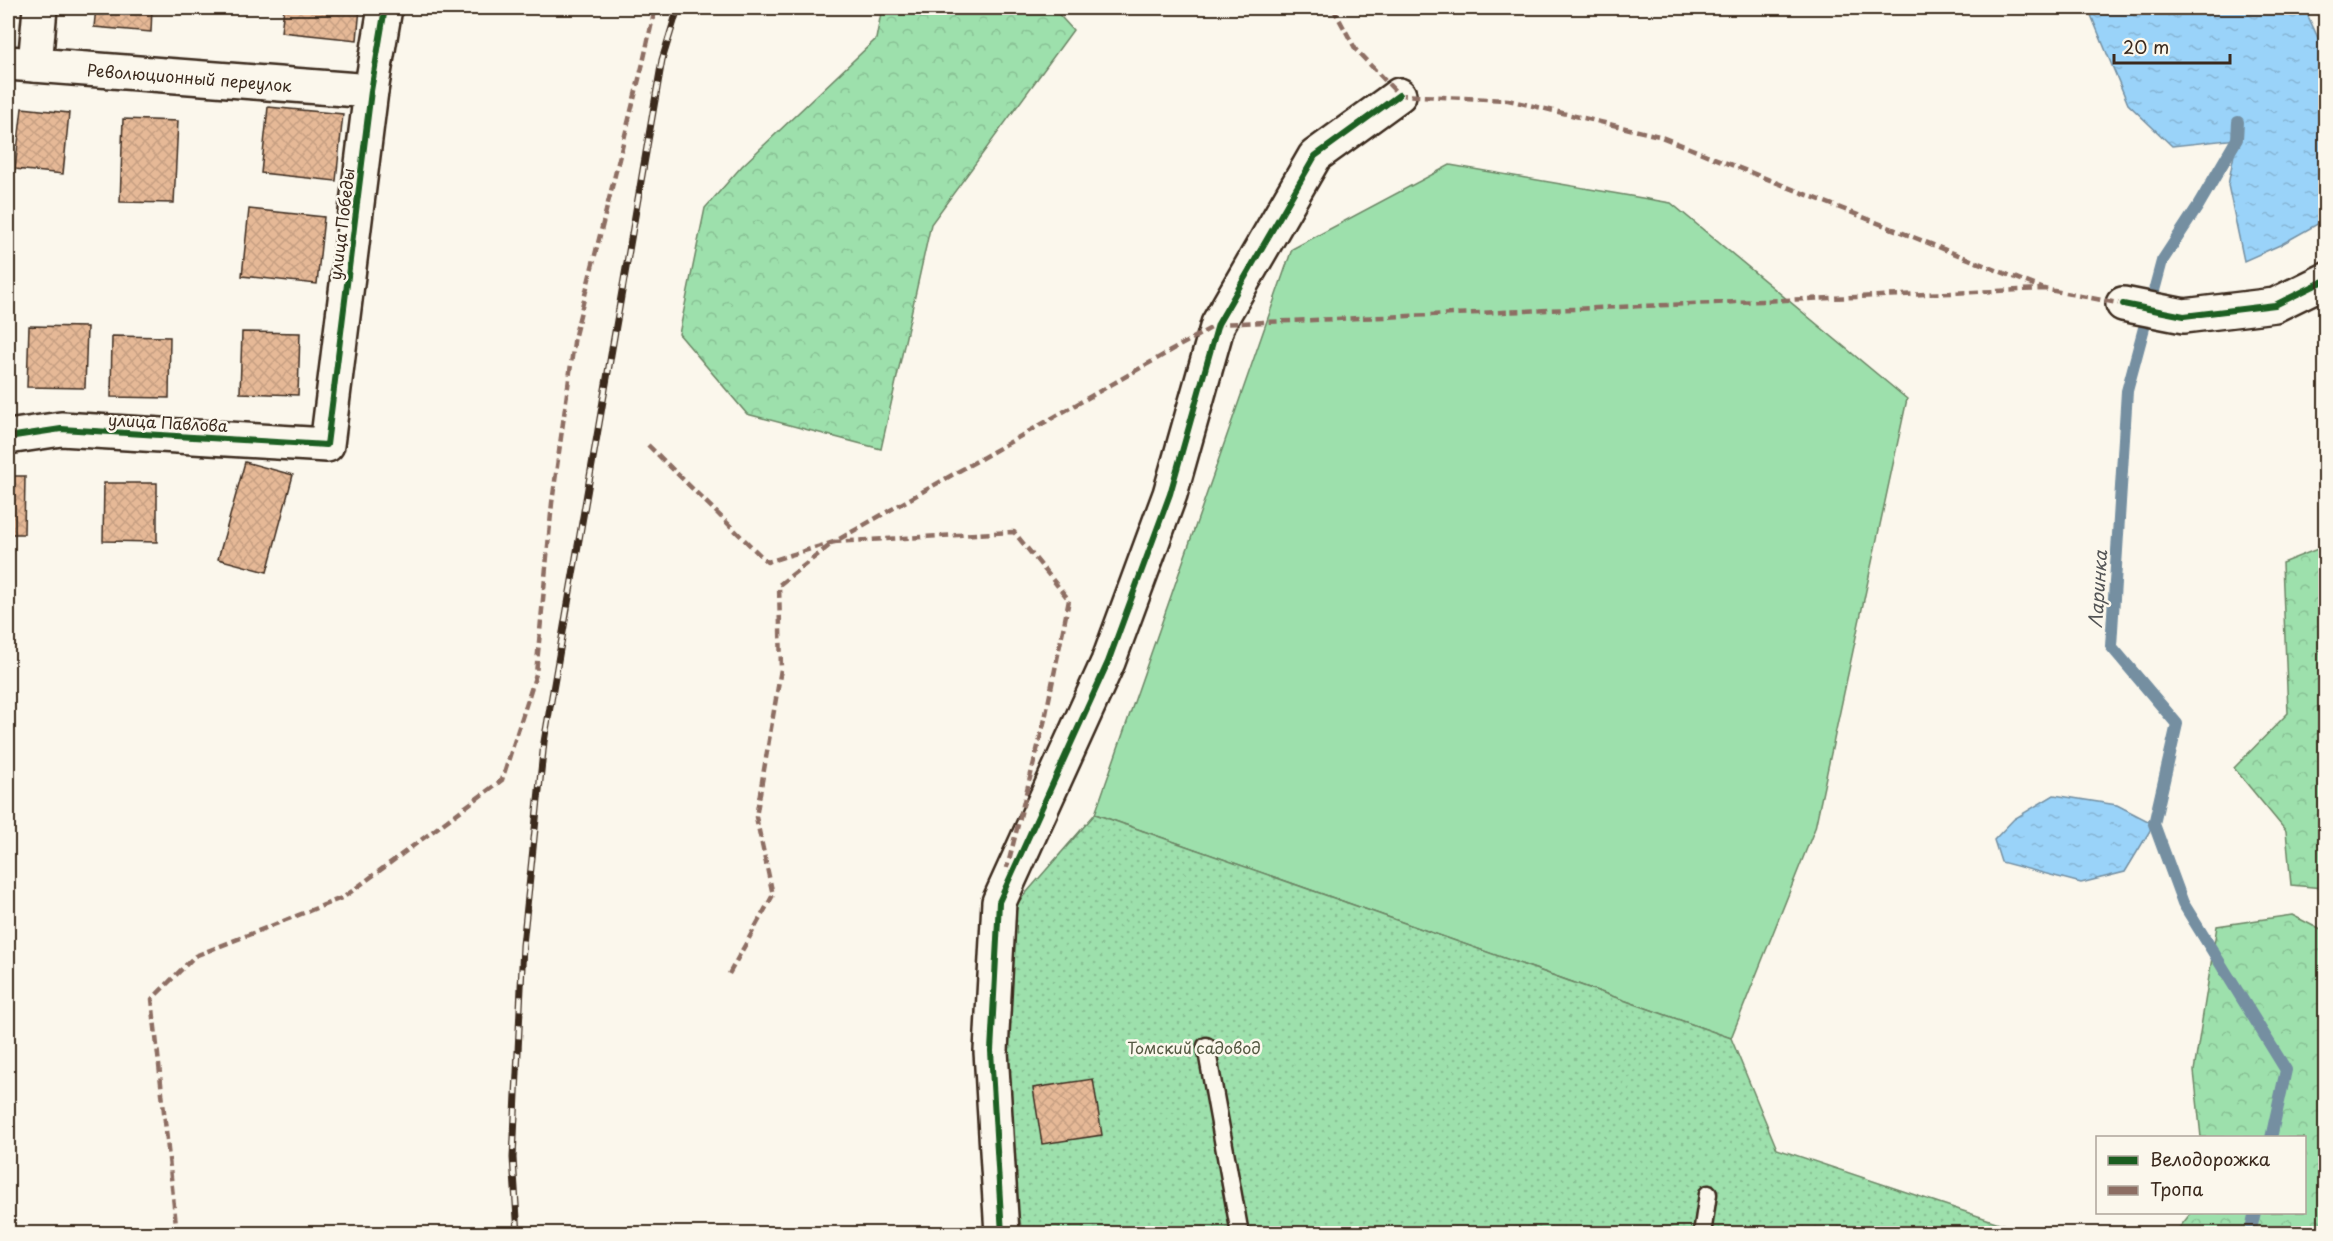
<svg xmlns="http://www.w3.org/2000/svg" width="2333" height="1241" font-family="'Playpen Sans',sans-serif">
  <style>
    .grass { fill: #9de0ac; stroke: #6c8565; stroke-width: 1.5 }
    .forest { fill: url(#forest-crowns); stroke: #6c8565; stroke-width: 1.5 }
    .garden { fill: url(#garden-dots); stroke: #6c8565; stroke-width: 1.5 }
    .water { fill: url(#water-ripples); stroke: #748fa1; stroke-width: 1.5 }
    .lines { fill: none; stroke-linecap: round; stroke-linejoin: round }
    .stream { stroke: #748fa1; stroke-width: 12 }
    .building { fill: url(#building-cross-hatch); stroke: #3b2a1e; stroke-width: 1.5 }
    .lane-casing { stroke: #3b2a1e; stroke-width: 21 }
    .street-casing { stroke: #3b2a1e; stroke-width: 38 }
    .lane { stroke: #fbf7ec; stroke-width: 16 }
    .street { stroke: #fbf7ec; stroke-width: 33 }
    .rail-casing { stroke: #3b2a1e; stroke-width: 7 }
    .rail { stroke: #fbf7ec; stroke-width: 4.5; stroke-dasharray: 14; stroke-linecap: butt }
    .quiet { stroke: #8d6e63; stroke-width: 4.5; stroke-dasharray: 9 4.5; stroke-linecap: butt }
    .cycleway-casing { stroke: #fbf7ec; stroke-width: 10 }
    .cycleway { stroke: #1b5e20; stroke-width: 6 }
    .labels { text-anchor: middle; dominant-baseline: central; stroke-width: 5; stroke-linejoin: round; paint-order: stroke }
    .street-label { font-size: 16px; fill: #3b2a1e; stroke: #fbf7ec }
    .park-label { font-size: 16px; fill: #545842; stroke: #fbf7ec }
    .water-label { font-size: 18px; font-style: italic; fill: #535455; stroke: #fbf7ec }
  </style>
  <defs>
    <pattern id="forest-crowns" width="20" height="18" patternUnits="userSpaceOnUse" patternTransform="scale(1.5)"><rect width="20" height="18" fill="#9de0ac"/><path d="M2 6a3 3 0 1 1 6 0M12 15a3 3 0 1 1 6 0" fill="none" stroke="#88c094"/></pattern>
    <pattern id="garden-dots" width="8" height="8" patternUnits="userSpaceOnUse" patternTransform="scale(1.5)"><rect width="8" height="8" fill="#9de0ac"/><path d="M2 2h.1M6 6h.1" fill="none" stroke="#88c094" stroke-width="1.8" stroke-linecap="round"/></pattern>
    <pattern id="water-ripples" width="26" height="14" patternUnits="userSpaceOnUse" patternTransform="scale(1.5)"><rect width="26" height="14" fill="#9ad3f9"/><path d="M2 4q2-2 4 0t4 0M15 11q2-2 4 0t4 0" fill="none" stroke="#86b5d5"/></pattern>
    <pattern id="building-cross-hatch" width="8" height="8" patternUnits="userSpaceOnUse" patternTransform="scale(1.5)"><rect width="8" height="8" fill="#e6b997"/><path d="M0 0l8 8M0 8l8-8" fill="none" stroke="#c69f82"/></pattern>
  </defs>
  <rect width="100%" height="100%" fill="#fbf7ec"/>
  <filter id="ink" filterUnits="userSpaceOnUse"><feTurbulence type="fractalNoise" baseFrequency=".0167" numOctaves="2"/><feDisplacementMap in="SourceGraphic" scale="12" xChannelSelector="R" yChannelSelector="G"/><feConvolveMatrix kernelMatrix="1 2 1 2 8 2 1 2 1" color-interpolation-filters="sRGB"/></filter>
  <g filter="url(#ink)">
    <!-- grass -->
    <path class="grass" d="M1450,165L1671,203L1907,399L1815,828L1731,1038L1095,814L1292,249Z"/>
    <!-- forest -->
    <path class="forest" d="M882,8H1053L1073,30L931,224L881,449L747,414L679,334L705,208L742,166L876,39Z
      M2325,546L2326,886L2323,888L2291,885L2286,831L2234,768L2288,713L2282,563Z
      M2292,915L2325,932V1233H2175L2191,1213L2304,1212V1138L2201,1137L2194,1071L2217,926Z"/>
    <!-- garden -->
    <path class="garden" d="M1095,814L1731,1038L1777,1149L2029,1233H1022L1016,1196L1005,1051L1013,908Z"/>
    <!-- water -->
    <path class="water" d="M2088,8H2312L2308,16L2325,53L2326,217L2323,221L2280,245L2244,261L2228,185L2237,139L2172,146L2128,104Z
      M2054,795L2117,805L2154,824L2125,872L2081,883L2001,862L1994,840L2014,819Z"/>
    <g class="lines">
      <!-- stream -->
      <path class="stream" d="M2238,122L2237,139L2198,206L2162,261L2127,391L2111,646L2177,724L2154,824L2183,903L2286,1070L2271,1138
        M2250,1234L2255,1212"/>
    </g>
    <!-- building -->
    <path class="building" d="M96,8H152L151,32L94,27Z
      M284,8H360L357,40L281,32Z
      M268,107L343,114L336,181L261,173Z
      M22,108L69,113L63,174L15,169Z
      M123,119L178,121L174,203L120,202Z
      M249,209L324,217L317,284L242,276Z
      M29,326L87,327L85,388L27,387Z
      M242,332L300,333L298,395L240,393Z
      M112,336L170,337L169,398L111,397Z
      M245,462L293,475L267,572L218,559Z
      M8,476H25L24,534H8Z
      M104,483H157V542L103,541Z
      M1093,1079L1102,1135L1042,1144L1033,1088Z"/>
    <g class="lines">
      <!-- lane casing -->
      <g class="lane-casing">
        <path id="lane" d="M1206,1046L1240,1234
          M1702,1234L1708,1194"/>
      </g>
      <!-- street casing -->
      <g class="street-casing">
        <g id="street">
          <path id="s1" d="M8,63L371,91"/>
          <path d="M35,65L40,8"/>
          <path d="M2123,304L2184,316L2275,305L2326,280"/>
          <path d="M8,437L61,429L327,445L371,91L385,8"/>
          <path d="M1002,1234L991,1051L999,902L1108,662L1170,494L1218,324L1315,156L1399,95"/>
        </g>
      </g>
      <!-- lane -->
      <use href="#lane" class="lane"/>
      <!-- street -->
      <use href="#street" class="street"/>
      <!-- rail casing -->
      <g class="rail-casing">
        <path id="rail" d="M518,1234L513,1158L523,945L544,742L662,60L678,8"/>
      </g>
      <!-- rail -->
      <use href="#rail" class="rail"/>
      <!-- quiet -->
      <path class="quiet" d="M1333,8L1356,50L1399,95L1508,100L1659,136L2044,289L2123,304
        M648,445L767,562L834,542L1218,324L2044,289
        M729,974L773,895L756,817L781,669L779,585L834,542L1014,532L1069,600L1045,719L1007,868
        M177,1234L152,999L195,956L344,897L502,780L536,674L552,503L575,335L643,63L655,8"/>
      <!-- cycleway casing -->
      <g class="cycleway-casing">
        <path id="cycleway" d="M2123,304L2184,316L2275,305L2326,280
          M8,437L61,429L327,445L371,91L385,8
          M1002,1234L991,1051L999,902L1108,662L1170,494L1218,324L1315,156L1399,95"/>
      </g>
      <!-- cycleway -->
      <use href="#cycleway" class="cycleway"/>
    </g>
  </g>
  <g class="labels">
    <!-- street labels -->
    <g class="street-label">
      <text stroke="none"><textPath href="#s1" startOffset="182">Революционный переулок</textPath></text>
      <text transform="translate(341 224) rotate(-83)">улица Победы</text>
      <text transform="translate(168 422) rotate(3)">улица Павлова</text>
    </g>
    <!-- park labels -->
    <g class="park-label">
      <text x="1194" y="1047">Томский садовод</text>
    </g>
    <!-- water labels -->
    <g class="water-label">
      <text transform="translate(2097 589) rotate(-86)">Ларинка</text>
    </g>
  </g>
  <!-- margin -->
  <rect width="2333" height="1241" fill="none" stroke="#fbf7ec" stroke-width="30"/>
  <rect x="15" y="15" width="2303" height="1211" fill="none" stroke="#3b2a1e" stroke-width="2" filter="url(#ink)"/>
  <!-- legend -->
  <rect x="2096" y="1136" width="210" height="78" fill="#fbf7ec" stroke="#aea59a" stroke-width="1.5"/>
  <rect x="2108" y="1156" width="30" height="9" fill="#1b5e20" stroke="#aea59a" stroke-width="1.5"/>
  <text x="2150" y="1166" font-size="18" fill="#3b2a1e">Велодорожка</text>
  <rect x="2108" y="1186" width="30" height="9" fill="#8d6e63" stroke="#aea59a" stroke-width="1.5"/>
  <text x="2150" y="1196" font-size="18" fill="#3b2a1e">Тропа</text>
  <!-- scale -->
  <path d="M2114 54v9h116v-9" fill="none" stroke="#3b2a1e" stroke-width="3"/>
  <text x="2123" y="54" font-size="18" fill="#3b2a1e" stroke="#fbf7ec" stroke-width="4.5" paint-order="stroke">20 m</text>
</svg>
